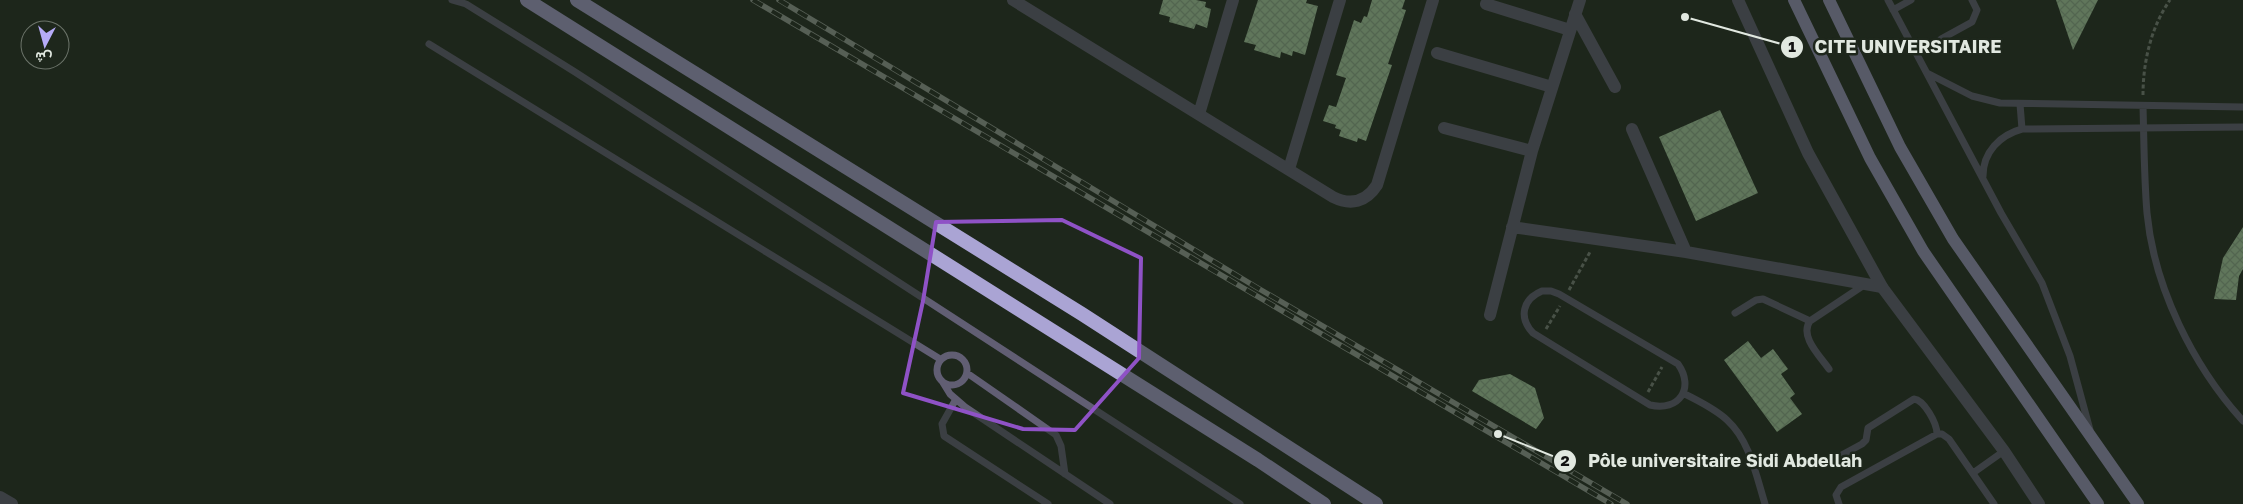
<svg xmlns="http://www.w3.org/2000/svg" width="2243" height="504" font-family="'Golos Text',Vazirmatn,sans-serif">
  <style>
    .building { fill: url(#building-cross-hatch) }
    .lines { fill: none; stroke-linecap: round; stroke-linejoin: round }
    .path { stroke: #7d857c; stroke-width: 3; stroke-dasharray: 4 2.5; stroke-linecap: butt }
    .service { stroke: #615e73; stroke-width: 7 }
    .minor { stroke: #615e73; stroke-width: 12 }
    .tertiary { stroke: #615e73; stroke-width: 12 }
    .primary { stroke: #9e99c4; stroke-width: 12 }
    .trunk { stroke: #aaa4d4; stroke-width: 14 }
    .rail-casing { stroke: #9ca49b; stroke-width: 5.5 }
    .rail { stroke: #1e271c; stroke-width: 4; stroke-dasharray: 11; stroke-linecap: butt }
    .marked { fill: none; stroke: #8f52c6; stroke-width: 4; stroke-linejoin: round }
    .leader { fill: none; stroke: #e1e8e0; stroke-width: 2 }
    .callout-dot { fill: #e1e8e0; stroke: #1e271c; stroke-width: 2 }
    .mark-label { font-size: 15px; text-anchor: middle; font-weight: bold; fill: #111 }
    .callout-label { font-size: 18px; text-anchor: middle; font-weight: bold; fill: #e1e8e0; stroke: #1e271c; stroke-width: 5; stroke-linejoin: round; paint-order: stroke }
  </style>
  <defs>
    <pattern id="building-cross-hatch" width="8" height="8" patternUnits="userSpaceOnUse" patternTransform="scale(1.25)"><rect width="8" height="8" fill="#b1d7a9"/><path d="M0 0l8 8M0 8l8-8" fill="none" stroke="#96b390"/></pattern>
  </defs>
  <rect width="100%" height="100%" fill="#1e271c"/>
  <!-- building -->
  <path class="building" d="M1163,0H1196L1206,2L1205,7L1211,9L1207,28L1196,24L1194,29L1169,22L1170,17L1159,14Z
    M1258,0H1307L1306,3L1318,6L1305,55L1293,51L1292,56L1281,52L1280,58L1254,50L1256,45L1244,42Z
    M1372,0H1405L1402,9L1406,10L1388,64L1392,65L1366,141L1358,138L1357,142L1339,136L1341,130L1335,128L1336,125L1323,121L1329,105L1336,107L1346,78L1336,75L1354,20L1361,23L1364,16L1367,17Z
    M2056,0H2098L2073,50Z
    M1720,110L1758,193L1696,221L1659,137Z
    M2243,227V269L2239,276L2236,300L2214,299L2223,258Z
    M1748,341L1761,358L1773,349L1788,369L1781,374L1795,394L1790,398L1802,414L1777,432L1724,360Z
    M1510,374L1535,388L1544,418L1536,429L1472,391L1479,380Z"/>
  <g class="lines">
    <!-- path -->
    <path class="path" d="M2143,95C2143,62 2151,27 2170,0
      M1569,290L1590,252
      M1546,329L1560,306
      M1648,392L1662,367"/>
    <!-- service -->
    <path class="service" d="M452,0L466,4L575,72L1240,504
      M1888,0L2001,213L2042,283L2070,356L2090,430
      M1893,10L1911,0
      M1941,39L1972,22L1977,10L1972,0
      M429,44L940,359
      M1927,73L1972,96L2000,103L2243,107
      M2020,104L2022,129
      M2143,106C2144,141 2144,177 2147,213C2154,287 2193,366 2243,421
      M1983,176C1983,152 2000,135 2022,129L2243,127
      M1542,291H1551L1559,294L1678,364C1695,388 1679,412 1650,405L1533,333C1518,317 1523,299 1542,291Z
      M1735,313L1756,300L1763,299L1810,321
      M937 370a15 15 0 1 1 30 0a15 15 0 1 1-30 0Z
      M1829,369C1820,356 1799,336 1810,321L1864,285
      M967,373L1056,435L1061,446L1065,474
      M942,381L950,394L965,407L1110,504
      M1683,393C1698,401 1714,408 1727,420C1750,441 1756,475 1765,504
      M956,399L942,424L944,436L1048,504
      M1827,463L1862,444L1866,440L1868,428L1914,399C1924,400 1937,423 1937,434
      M1973,473L2004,451
      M1839,504L1836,495L1841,487L1937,434H1942L1949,439L1994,504"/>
    <!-- minor -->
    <path class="minor" d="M1013,0L1333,197C1351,206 1366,202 1377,185L1433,0
      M1486,4L1570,30
      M1575,14L1615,87
      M1437,53L1552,87
      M1199,114L1233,0
      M1444,128L1532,151
      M1632,129L1686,252
      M1289,169L1340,0
      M1512,227L1686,252L1882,287
      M1490,315L1532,151L1580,0"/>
    <!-- tertiary -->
    <path class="tertiary" d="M1738,0L1808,153L1882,287L2004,451L2039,504
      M0,497L12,504"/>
    <!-- primary -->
    <path class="primary" d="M1794,0L1870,158L1923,251L2098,504
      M1829,0L1900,147L1953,239L2138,504"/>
    <!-- trunk -->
    <path class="trunk" d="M527,0L1258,460L1324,504
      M577,0L1082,314L1376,504"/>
    <!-- rail casing -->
    <g class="rail-casing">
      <path id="rail" d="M753,0L1611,504
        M779,0L1256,287L1627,504"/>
    </g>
    <!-- rail -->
    <use href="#rail" class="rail"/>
  </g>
  <!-- marked area -->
  <path d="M0 0H2243V504H0ZM1062,220L1141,258L1139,358L1075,430L1023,429L903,393L923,301L936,222Z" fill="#1e271c" fill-opacity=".55" fill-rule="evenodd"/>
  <path class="marked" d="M1062,220L1141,258L1139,358L1075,430L1023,429L903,393L923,301L936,222Z"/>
  <!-- callouts -->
  <path class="leader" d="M1685 17L1792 47M1498 434L1565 461"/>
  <g class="callout-dot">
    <circle cx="1685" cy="17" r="5"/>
    <circle cx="1498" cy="434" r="5"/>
    <circle cx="1792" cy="47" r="12"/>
    <circle cx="1565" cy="461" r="12"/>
  </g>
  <g class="mark-label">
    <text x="1792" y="52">1</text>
    <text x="1565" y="466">2</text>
  </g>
  <g class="callout-label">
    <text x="1908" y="53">CITE UNIVERSITAIRE</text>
    <text x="1725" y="467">Pôle universitaire Sidi Abdellah</text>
  </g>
  <!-- north arrow -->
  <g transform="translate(45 45) rotate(186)"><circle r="24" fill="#1e271c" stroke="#6c746a"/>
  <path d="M0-4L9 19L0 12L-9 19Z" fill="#b6abf8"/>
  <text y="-8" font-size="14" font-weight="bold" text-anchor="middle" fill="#e1e8e0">ش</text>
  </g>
</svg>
